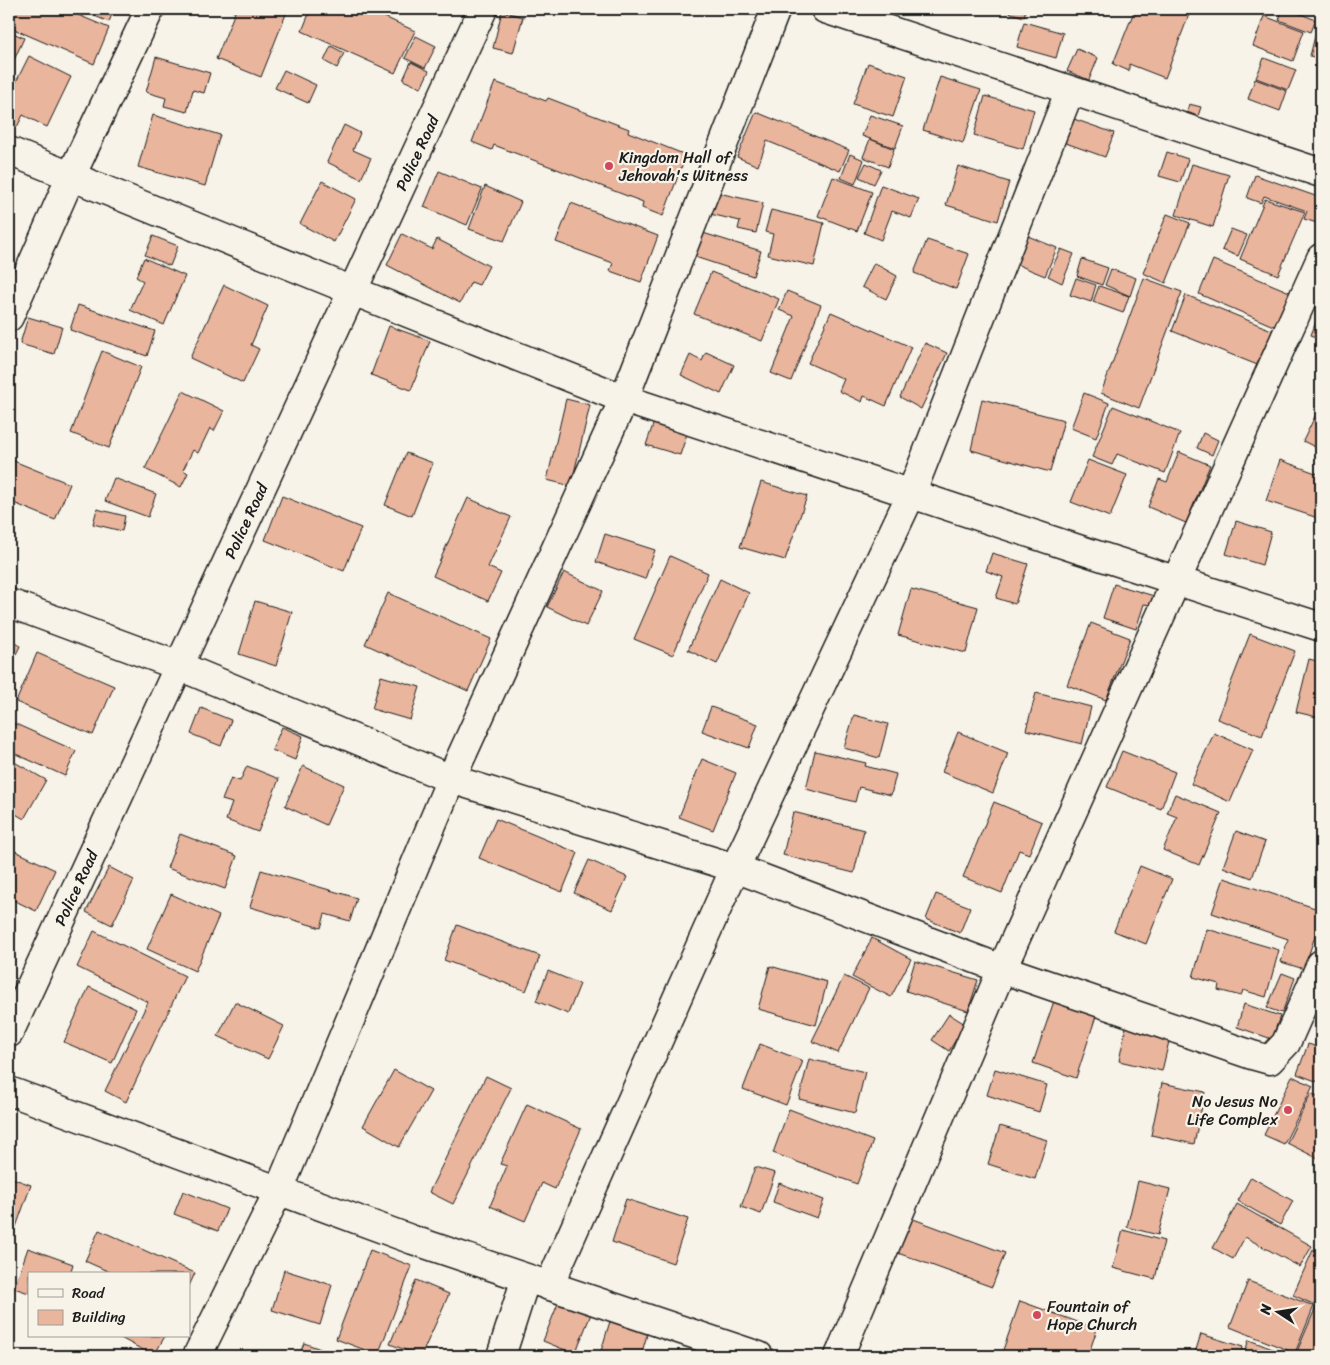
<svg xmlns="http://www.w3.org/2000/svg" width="1330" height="1365" font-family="Sriracha,sans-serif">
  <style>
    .building { fill: #eab59d; stroke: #1c1c1c }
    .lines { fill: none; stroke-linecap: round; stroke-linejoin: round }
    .minor-casing { stroke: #1c1c1c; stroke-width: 31 }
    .minor { stroke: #f7f3e8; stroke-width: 28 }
    .poi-dot { fill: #d1495b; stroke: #f7f3e8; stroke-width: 2 }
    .labels { text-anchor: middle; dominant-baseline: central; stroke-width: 4.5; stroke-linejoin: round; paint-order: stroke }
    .street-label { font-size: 16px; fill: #1c1c1c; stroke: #f7f3e8 }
    .poi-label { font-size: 16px; fill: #1c1c1c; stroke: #f7f3e8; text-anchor: start }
  </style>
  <rect width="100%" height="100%" fill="#f7f3e8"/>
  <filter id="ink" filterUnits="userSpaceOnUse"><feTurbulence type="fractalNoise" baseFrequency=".02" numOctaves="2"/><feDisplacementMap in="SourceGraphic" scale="10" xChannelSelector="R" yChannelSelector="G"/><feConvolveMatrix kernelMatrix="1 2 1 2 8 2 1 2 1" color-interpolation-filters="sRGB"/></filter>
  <g filter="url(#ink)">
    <!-- building -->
    <path class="building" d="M9,9H64L109,28L94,64L9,27Z
      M78,9H114L109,22Z
      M227,9H288L261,77L216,59L235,12Z
      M311,9H342L355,15L358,9H367L415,31L395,73L302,31Z
      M998,9H1026L1024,17Z
      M1135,9H1191L1165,78L1129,64V71L1113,64Z
      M1283,9H1288L1316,20L1311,32L1279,20Z
      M502,11L523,17L513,53L493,48Z
      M1264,16L1304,31L1293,61L1253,46Z
      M1319,20H1321V59L1310,56Z
      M1024,22L1063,33L1056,58L1017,47Z
      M9,31L24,38L14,60L9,58Z
      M416,36L436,46L425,68L405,58Z
      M331,46L344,53L337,68L324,61Z
      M1077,49L1098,58L1089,80L1067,71Z
      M29,56L71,77L47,127L23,115L17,127L9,123V96Z
      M156,57L210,73L204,93L193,90L187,112L164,106L166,98L146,92Z
      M1264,58L1296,70L1288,90L1256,78Z
      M411,62L429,71L421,88L403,80Z
      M868,63L907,76L893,117L853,104Z
      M284,70L316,85L308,103L275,88Z
      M940,77L981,90L963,143L923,130Z
      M1255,79L1287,91L1280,111L1248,99Z
      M495,82L546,101L548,98L629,129L628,132L686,155L663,216L642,208L643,202L494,145L492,150L472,142Z
      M985,96L1034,110L1023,149L974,135Z
      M1189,104L1201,107L1198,116L1187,112Z
      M756,112L849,150L840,171L767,141L758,166L737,157Z
      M153,115L220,135L205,186L138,167Z
      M870,115L903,126L895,148L862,136Z
      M1071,118L1114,133L1105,157L1063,142Z
      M344,125L360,133L353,150L371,158L361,179L327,162Z
      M870,139L894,149L888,167L863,157Z
      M1167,152L1188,159L1180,182L1159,176Z
      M850,154L864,160L855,184L841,178Z
      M866,163L881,170L874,184L859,177Z
      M1192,164L1229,175L1213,227L1176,215Z
      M958,166L1009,182L998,221L946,205Z
      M439,171L482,189L467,225L424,207Z
      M1255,175L1321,198V212L1317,223L1304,219L1307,211L1264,196L1261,203L1247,198Z
      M833,177L872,192L857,231L818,216Z
      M322,181L356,199L334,242L300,224Z
      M881,185L919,199L911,218L892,211L881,240L864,233Z
      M485,186L521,202L504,241L469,229Z
      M714,192L763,203L756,233L738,229L740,221L710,214Z
      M1265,199L1305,212L1278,275L1240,259Z
      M571,203L658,236L641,282L610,271L613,263L556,242Z
      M771,210L824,223L814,266L768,255L773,234L765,232Z
      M1167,214L1190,223L1166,283L1143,273Z
      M1231,229L1247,235L1238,256L1222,250Z
      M703,233L761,251L753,276L695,257Z
      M402,234L432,249L437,239L489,266L479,285L471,282L460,303L387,265Z
      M1023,234L1057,248L1045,276L1011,262Z
      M153,236L178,246L170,266L145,255Z
      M927,240L969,254L956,289L914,273Z
      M1061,249L1074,254L1062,283L1048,276Z
      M144,258L185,276L164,325L130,310L143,281L136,277Z
      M1082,259L1108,268L1102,285L1077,276Z
      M1213,260L1292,293L1278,328L1199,294Z
      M874,263L897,276L886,299L862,287Z
      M1111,269L1136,278L1130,296L1105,285Z
      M711,272L779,299L762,341L694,314Z
      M1076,278L1096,285L1091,302L1070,295Z
      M1144,278L1182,292L1139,408L1101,393Z
      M224,285L268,306L251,345L259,349L243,383L190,358Z
      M1099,286L1129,296L1123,313L1093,302Z
      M787,291L821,305L791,381L771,373L794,316L779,310Z
      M1186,295L1274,331L1260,366L1172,331Z
      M78,305L155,331L147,356L70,330Z
      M1321,309V339L1311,335Z
      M831,312L911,347L886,406L864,396L862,402L839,391L844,379L808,363Z
      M28,317L62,327L54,354L20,344Z
      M389,326L430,341L411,390L371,375Z
      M925,343L947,353L921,409L900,397Z
      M102,351L141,367L109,448L71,433Z
      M706,352L734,365L721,394L681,375L690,355L702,361Z
      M183,391L224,411L214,431L210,428L198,453L193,450L183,470L188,473L181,487L145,469Z
      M1084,393L1109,403L1096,438L1071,428Z
      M566,399L590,405L571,486L547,480Z
      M982,399L1064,420L1050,472L971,450Z
      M1321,404V450L1303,441Z
      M1113,406L1180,433L1165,473L1117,454L1112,465L1092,457Z
      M654,422L688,431L680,455L646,445Z
      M1203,433L1218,440L1212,455L1197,448Z
      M1179,452L1210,465L1186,523L1148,507L1159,479L1167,482Z
      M406,453L433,463L412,516L385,505Z
      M9,459L70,484L55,520L9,501Z
      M1088,460L1127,475L1110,517L1071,502Z
      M1280,460L1321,475V519L1266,501Z
      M114,478L156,494L148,517L105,501Z
      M761,482L807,496L785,560L740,547Z
      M282,496L361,528L344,571L265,540Z
      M468,498L511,517L488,567L501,573L488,601L433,576Z
      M97,509L125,516L122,531L93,524Z
      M1236,521L1271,532L1262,565L1226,554Z
      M605,534L655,550L645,579L596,562Z
      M992,553L1028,564L1015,604L996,598L1003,577L986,571Z
      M670,556L708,573L673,655L634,639Z
      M564,572L603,591L586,626L547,607Z
      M720,579L749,593L717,664L688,650Z
      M1114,584L1154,596L1151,605L1144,604L1136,629L1103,618Z
      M911,589L978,607L966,653L898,635Z
      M388,593L491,639L468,691L365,644Z
      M255,601L292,612L276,666L239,654Z
      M1091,623L1130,638L1106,700L1067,685Z
      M1250,634L1295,651L1262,736L1217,719Z
      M9,640L20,646L9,669Z
      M37,653L114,686L93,735L16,702Z
      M1309,659L1321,662V718L1296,712Z
      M381,676L420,687L410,720L372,709Z
      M1036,693L1091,707L1082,744L1026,730Z
      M711,707L758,724L749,748L702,731Z
      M201,708L231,720L221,746L191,734Z
      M854,715L888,724L879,758L844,748Z
      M9,721L76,751L65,776L9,751Z
      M282,727L303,736L295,760L272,750Z
      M958,732L1008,753L993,793L942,772Z
      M1214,733L1253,750L1230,802L1191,784Z
      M815,751L866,763L865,766L896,774L891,795L859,787L855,802L806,789Z
      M1122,751L1175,772L1161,809L1107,787Z
      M9,759L46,780L24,819L9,810Z
      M702,759L736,773L713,830L679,817Z
      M247,766L279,779L258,832L226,820L232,803L222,800L231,778L240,781Z
      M303,766L344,785L326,825L285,806Z
      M1175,794L1221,813L1199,865L1163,850L1177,817L1167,813Z
      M994,802L1042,822L1029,854L1019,850L1002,893L963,877Z
      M793,812L864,830L854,873L783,855Z
      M496,819L578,853L562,892L479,858Z
      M1236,831L1265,842L1252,878L1223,867Z
      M180,834L237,856L225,889L167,868Z
      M9,848L55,870L36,911L9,898Z
      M589,860L627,877L612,910L574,893Z
      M1140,866L1172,879L1146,944L1114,931Z
      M109,867L134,880L112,925L86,912Z
      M261,870L357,898L350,921L325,914L321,928L250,907Z
      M1224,878L1321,910V918L1304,969L1281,962L1288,939L1212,913Z
      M171,894L219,916L195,971L147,949Z
      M936,894L970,907L960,933L926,919Z
      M457,925L540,956L526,991L444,960Z
      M1207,929L1279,950L1266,997L1243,990L1241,996L1218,990L1219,984L1193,977Z
      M94,931L185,976L126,1102L105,1091L148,1002L77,967Z
      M872,938L911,959L891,997L852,977Z
      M915,961L978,980L968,1011L906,991Z
      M770,966L827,982L816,1025L758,1009Z
      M548,971L580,984L568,1014L536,1001Z
      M1282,973L1295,978L1282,1013L1267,1008Z
      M844,976L869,988L838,1053L812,1041Z
      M89,987L136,1009L112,1063L64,1042Z
      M1054,1001L1096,1016L1076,1078L1033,1063Z
      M235,1002L284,1026L268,1059L218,1036Z
      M1244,1004L1280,1016L1272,1039L1237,1027Z
      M949,1014L965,1024L949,1051L932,1040Z
      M1126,1027L1170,1037L1162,1071L1119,1061Z
      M760,1044L803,1061L786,1105L743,1089Z
      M1308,1044L1321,1048V1083L1297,1074Z
      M809,1059L865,1072L855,1113L799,1099Z
      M995,1069L1047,1085L1039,1112L987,1095Z
      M394,1070L431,1091L399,1147L363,1126Z
      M486,1076L511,1088L453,1204L429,1192Z
      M1292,1076L1313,1086L1284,1144L1264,1135Z
      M1162,1083L1205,1092L1194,1144L1151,1135Z
      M1311,1093L1321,1098V1160L1287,1143Z
      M527,1104L581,1129L555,1189L542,1183L525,1221L490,1206L507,1166L500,1164Z
      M789,1109L873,1141L857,1184L773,1153Z
      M1000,1126L1047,1140L1035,1179L988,1164Z
      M755,1167L775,1173L761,1214L741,1207Z
      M9,1177L31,1185L16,1227L9,1224Z
      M1251,1177L1293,1201L1280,1225L1238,1201Z
      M1138,1181L1170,1189L1158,1235L1127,1227Z
      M779,1183L824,1200L817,1218L773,1202Z
      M183,1191L227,1209L218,1231L174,1214Z
      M626,1199L688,1219L673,1263L612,1242Z
      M1237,1204L1312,1246L1300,1267L1245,1237L1233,1259L1213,1248Z
      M908,1217L1005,1253L992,1287L895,1252Z
      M99,1230L195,1273L189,1286V1274H114L85,1261Z
      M1123,1230L1164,1241L1155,1279L1113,1268Z
      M28,1248L73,1264L70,1274H29V1293L14,1288Z
      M370,1250L412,1266L378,1355L336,1339Z
      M1313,1250L1321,1254V1290L1315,1305L1293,1295Z
      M284,1270L332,1285L320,1325L272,1310Z
      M416,1280L449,1294L421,1356L390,1344Z
      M1248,1281L1314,1306L1295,1353L1230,1327Z
      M1321,1295V1352L1320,1356H1302L1296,1354Z
      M559,1301L591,1314L575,1354L543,1341Z
      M1020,1301L1097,1329L1088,1356H1001Z
      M611,1318L648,1331L641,1356H619L601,1351Z
      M1201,1334L1243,1347L1240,1356H1194Z
      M117,1336H165L154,1356Z
      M1249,1340L1291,1356H1243Z
      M304,1343L340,1356H299Z"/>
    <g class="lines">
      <!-- minor casing -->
      <g class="minor-casing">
        <path id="minor" d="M825,9L1321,173
          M9,151L353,291L624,399L1078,549L1321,627
          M9,317L71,176L150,9
          M9,603L179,666L451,779L735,868L1002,969L1252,1055L1270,1060L1286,1043L1321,964
          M9,1033L483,9
          M9,1091L413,1240L759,1356
          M549,1286L735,868L911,494L1070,90
          M197,1356L279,1190L451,779L624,399L776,9
          M501,1356L526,1278
          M839,1356L1002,969L1321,258"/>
      </g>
      <!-- minor -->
      <use href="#minor" class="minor"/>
    </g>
  </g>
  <!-- markers -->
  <g class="poi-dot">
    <circle cx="609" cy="166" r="5"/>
    <circle cx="1288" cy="1110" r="5"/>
    <circle cx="1037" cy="1315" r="5"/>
  </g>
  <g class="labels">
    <!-- street labels -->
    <g class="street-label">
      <text transform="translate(417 153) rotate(-65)">Police Road</text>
      <text transform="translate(246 521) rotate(-65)">Police Road</text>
      <text transform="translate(76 888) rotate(-65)">Police Road</text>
    </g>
    <!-- poi labels -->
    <g class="poi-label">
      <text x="619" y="157">Kingdom Hall of<tspan x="619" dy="18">Jehovah's Witness</tspan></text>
      <text x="1278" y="1101" text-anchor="end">No Jesus No<tspan x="1278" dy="18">Life Complex</tspan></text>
      <text x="1047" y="1306">Fountain of<tspan x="1047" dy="18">Hope Church</tspan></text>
    </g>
  </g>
  <!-- margin -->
  <rect width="1330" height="1365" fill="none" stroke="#f7f3e8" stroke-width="30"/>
  <rect x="15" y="15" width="1300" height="1335" fill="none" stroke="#1c1c1c" stroke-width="2" filter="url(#ink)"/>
  <!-- legend -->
  <rect x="28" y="1272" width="162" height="65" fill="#f7f3e8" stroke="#9f9d96"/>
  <rect x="38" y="1289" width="25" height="8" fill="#f7f3e8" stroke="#9f9d96"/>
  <text x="72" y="1298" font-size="15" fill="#1c1c1c">Road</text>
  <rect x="38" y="1310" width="25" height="15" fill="#eab59d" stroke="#9f9d96"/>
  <text x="72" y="1322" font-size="15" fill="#1c1c1c">Building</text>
  <!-- north arrow -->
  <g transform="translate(1278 1312) rotate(282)" stroke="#f7f3e8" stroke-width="4" paint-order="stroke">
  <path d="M0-4L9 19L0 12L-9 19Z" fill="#1c1c1c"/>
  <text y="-8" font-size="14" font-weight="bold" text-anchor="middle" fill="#1c1c1c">N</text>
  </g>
</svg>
